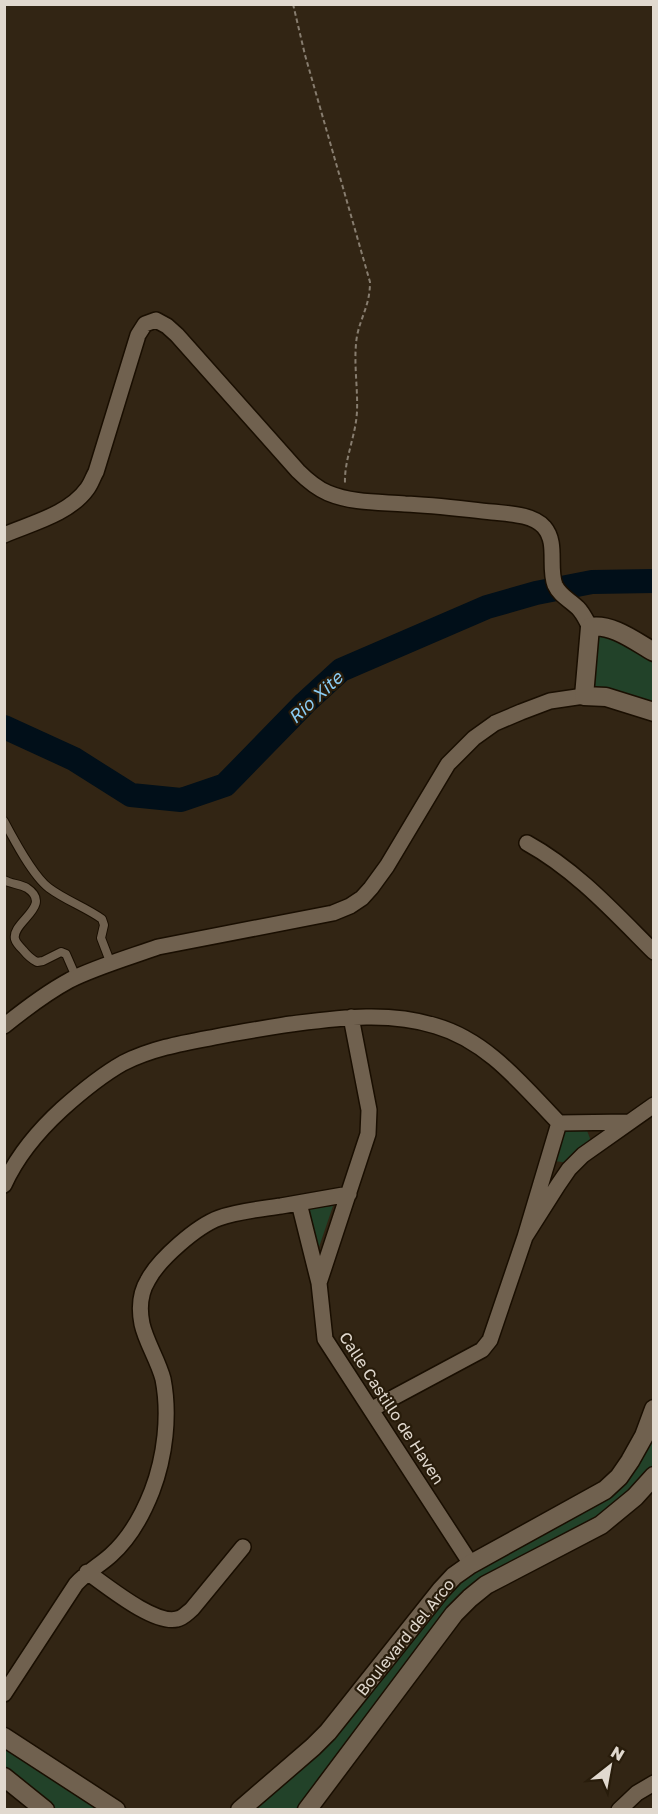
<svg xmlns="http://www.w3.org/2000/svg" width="658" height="1814" font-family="'Golos Text',sans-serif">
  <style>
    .green { fill: #224229 }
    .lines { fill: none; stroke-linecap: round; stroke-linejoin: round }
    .river { stroke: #010f19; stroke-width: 24 }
    .service-casing { stroke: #190e01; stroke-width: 10 }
    .minor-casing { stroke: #190e01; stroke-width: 18 }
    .tertiary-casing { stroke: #190e01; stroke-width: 21 }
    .path { stroke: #877d6f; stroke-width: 2; stroke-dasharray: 4.5 3; stroke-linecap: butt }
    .service { stroke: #70614f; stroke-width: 8 }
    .minor { stroke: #70614f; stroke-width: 15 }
    .tertiary { stroke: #70614f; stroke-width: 18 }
    .labels { text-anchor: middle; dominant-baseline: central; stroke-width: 4.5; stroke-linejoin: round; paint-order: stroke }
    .street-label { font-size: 16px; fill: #e1d9cf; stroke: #281c0b }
    .water-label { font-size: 18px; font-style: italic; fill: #8accf4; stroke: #281c0b }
  </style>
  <rect width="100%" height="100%" fill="#322514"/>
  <!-- green -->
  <path class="green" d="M590,627L653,652V712L594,696Z
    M586,1128L591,1141L568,1163L555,1161L552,1157L560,1129Z
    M333,1206L317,1253L305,1209Z
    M653,1409V1476L635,1497L486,1585L307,1809L240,1810L313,1747L441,1590L605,1490Z
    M4,1737L116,1809H45L5,1777Z"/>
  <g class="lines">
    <!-- river -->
    <path class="river" d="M4,727L74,759L131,795L181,800L225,785L305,703L341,670L487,607L536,593L592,582L654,581"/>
    <!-- service casing -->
    <g class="service-casing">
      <path id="service" d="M4,821C14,840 33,876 49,888C65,900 85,907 102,919L104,925L101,938L111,964
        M4,880C11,884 20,884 27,888C54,906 11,922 15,939C16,943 20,947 23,950C27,955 31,959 37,962L43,961L61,952L66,954L76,977"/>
    </g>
    <!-- minor casing -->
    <g class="minor-casing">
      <path id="minor" d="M4,535C32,523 69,514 87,489C91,484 93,477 96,472L138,335L145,324L156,320L167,326L177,335L298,471C307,480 316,488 328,493C352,503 379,502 405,504C434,505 463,509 492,512C509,514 532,514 544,527C558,543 548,567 555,585C560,596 570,600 578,608C583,613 586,620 590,627
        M527,843C576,870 614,912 654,952
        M351,1017L369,1110L368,1134L319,1283L325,1339L471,1564
        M4,1026C25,1009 46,993 70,980C96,967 130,957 158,947L333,913L350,906L362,898L371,888L387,866L448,764L474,738L495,723L521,712L550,701L584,696
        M559,1123L629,1122
        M4,1185C17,1156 38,1131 62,1109C81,1092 100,1076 123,1063C153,1048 183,1043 215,1037C240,1032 266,1028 291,1024C339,1018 388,1011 436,1026C488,1041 523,1086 559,1123L525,1237
        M299,1203L319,1283
        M372,1409L482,1350L490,1340L525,1237L558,1185L569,1169L583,1155L654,1105
        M87,1572C106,1585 154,1625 177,1619C183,1618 187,1613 192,1609L243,1547
        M4,1694L76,1584C87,1572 100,1565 111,1555C130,1538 143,1514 152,1491C165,1457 170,1415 163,1379C158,1360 146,1342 142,1324C139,1309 140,1293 148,1280C159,1259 197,1226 219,1218C238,1211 261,1209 281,1206C304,1202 326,1198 349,1194
        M619,1810L637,1793L654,1783"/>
    </g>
    <!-- tertiary casing -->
    <g class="tertiary-casing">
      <path id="tertiary" d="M654,652C636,642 612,623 590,627L584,696L606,697L654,712
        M4,1737L116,1810
        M4,1777L45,1810
        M240,1810L313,1747L328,1732L441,1590L454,1576L471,1564L605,1490L619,1477L630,1461L644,1436L654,1409
        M307,1810L454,1614L470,1598L486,1585L601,1525L635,1497L654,1476"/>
    </g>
    <!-- path -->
    <path class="path" d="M293,4L305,55L370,282C370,305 361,316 357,336C353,361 358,386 357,411C356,436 344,459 345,484"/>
    <!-- service -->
    <use href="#service" class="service"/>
    <!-- minor -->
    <use href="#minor" class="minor"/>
    <!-- tertiary -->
    <use href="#tertiary" class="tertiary"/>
  </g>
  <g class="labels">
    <!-- street labels -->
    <g class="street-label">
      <text transform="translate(392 1408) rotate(57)">Calle Castillo de Haven</text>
      <text transform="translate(405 1637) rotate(-51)">Boulevard del Arco</text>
    </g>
    <!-- water labels -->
    <g class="water-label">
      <text transform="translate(315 697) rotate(-43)">Rio Xite</text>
    </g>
  </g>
  <!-- border -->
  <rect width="658" height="1814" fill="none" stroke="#e1d9cf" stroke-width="12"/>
  <!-- north arrow -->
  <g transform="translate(610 1766) rotate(31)" stroke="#281c0b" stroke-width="4.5" paint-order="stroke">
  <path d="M0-4.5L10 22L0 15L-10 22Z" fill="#e1d9cf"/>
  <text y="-9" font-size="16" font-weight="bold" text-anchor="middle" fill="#e1d9cf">N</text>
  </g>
</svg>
